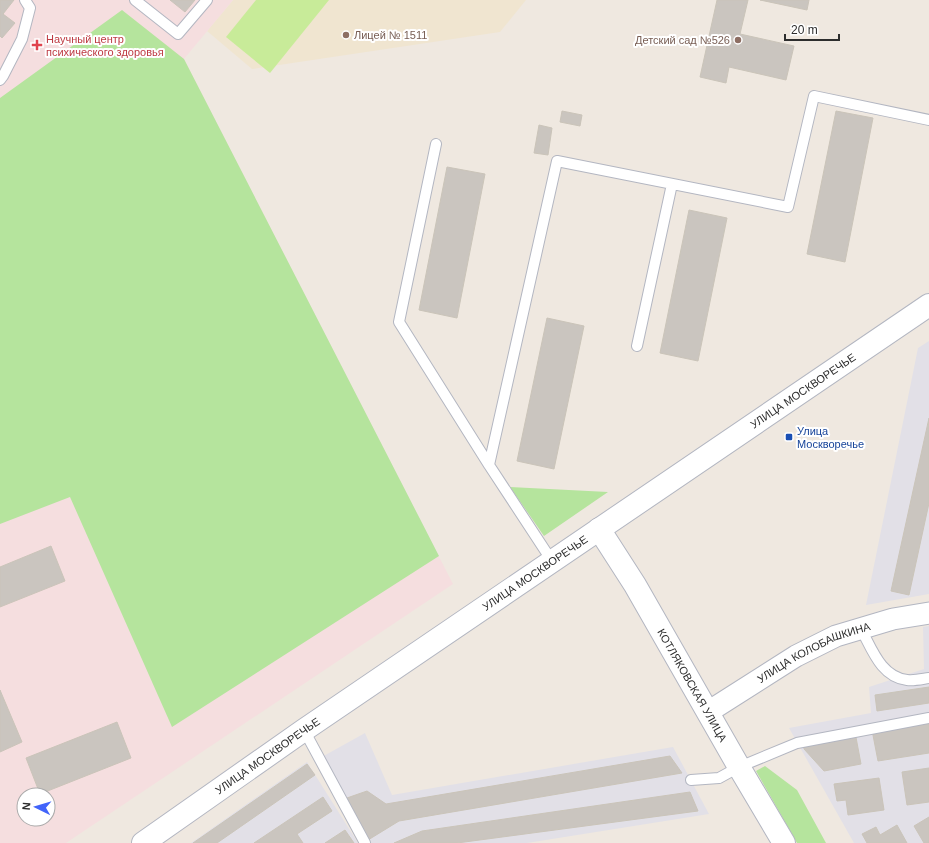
<svg xmlns="http://www.w3.org/2000/svg" width="929" height="843" font-family="Arial,sans-serif">
  <style>
    .industrial { fill: #e2e0e7 }
    .education { fill: #f0e5d0 }
    .medical { fill: #f5dedf; fill-rule: evenodd }
    .green { fill: #b5e49d }
    .pitch { fill: #c8eb99 }
    .building { fill: #cac5bf; stroke: #cac4b9 }
    .lines { fill: none; stroke-linecap: round; stroke-linejoin: round }
    .lane-casing { stroke: #b3b6c1; stroke-width: 12 }
    .street-casing { stroke: #b3b6c1; stroke-width: 23 }
    .secondary-casing { stroke: #b3b6c1; stroke-width: 24 }
    .lane { stroke: #fff; stroke-width: 10 }
    .street { stroke: #fff; stroke-width: 21 }
    .secondary { stroke: #fff; stroke-width: 22 }
    .education-dot { fill: #8d6e63; stroke: #fff; stroke-width: 1.5 }
    .health-dot { fill: #e0444e; stroke: #fff; stroke-width: 1.5 }
    .transit-dot { fill: #1a4fb4; stroke: #fff; stroke-width: 1.5 }
    .labels { text-anchor: middle; dominant-baseline: central; stroke-width: 4; stroke-linejoin: round; paint-order: stroke }
    .education-label { font-size: 11px; fill: #785e54; stroke: #fff; text-anchor: start }
    .health-label { font-size: 11px; fill: #be3a42; stroke: #fff; text-anchor: start }
    .street-label { font-size: 11px; fill: #2d2d2d; stroke: #fff }
    .transit-label { font-size: 11px; fill: #164399; stroke: #fff; text-anchor: start }
  </style>
  <rect width="100%" height="100%" fill="#efe8e0"/>
  <!-- industrial -->
  <path class="industrial" d="M929,341V594L866,605L918,348Z
    M929,626V843H854L789,728L871,713L869,687L924,669L923,627Z
    M365,733L392,795L673,747L709,814L527,843H368L320,758Z
    M307,762L358,843H191Z"/>
  <!-- education -->
  <path class="education" d="M233,0H526L500,32L252,69L207,31Z"/>
  <!-- medical -->
  <path class="medical" d="M0,0H233L184,59L453,584L66,843H0ZM24,795H48V819H24Z"/>
  <!-- green -->
  <path class="green" d="M122,10L184,59L439,556L172,727L70,497L0,524V98Z
    M510,487L608,492L544,536Z
    M765,766L797,790L826,843H797L756,771Z"/>
  <!-- pitch -->
  <path class="pitch" d="M256,0H329L270,73L226,37Z"/>
  <!-- building -->
  <path class="building" d="M0,0H14L3,14L15,23L2,38L0,36Z
    M170,0H195L185,12Z
    M717,0H748L740,34L794,46L786,80L729,67L726,83L700,77Z
    M760,0H809L807,10Z
    M562,111L582,115L580,126L560,122Z
    M836,111L873,118L845,262L807,254Z
    M539,125L552,128L548,155L534,153Z
    M447,167L485,174L457,318L419,310Z
    M689,210L727,218L698,361L660,353Z
    M547,318L584,326L554,469L517,461Z
    M929,418V503L909,595L891,591Z
    M51,546L65,581L0,607V567Z
    M929,687V703L877,711L875,695Z
    M0,690L22,742L0,752Z
    M929,720V753L878,761L872,730Z
    M117,722L131,758L40,794L26,758Z
    M855,732L861,764L824,771L804,749L803,741Z
    M670,756L682,773L399,821L368,840L344,799L367,791L386,804Z
    M307,764L315,775L217,843H193Z
    M929,768V802L907,805L902,772Z
    M879,778L884,810L848,815L846,800L837,801L834,784Z
    M690,792L698,811L457,843H394L422,831Z
    M323,797L332,811L297,834L303,843H254Z
    M929,817V843H924L914,826Z
    M897,825L907,843H867L862,834L876,827L880,835Z
    M345,830L354,843H325Z"/>
  <g class="lines">
    <!-- lane casing -->
    <g class="lane-casing">
      <path id="lane" d="M135,0L178,34L207,0
        M0,80L3,76L22,39L30,8L25,0
        M436,144L399,322L489,465
        M637,346L672,184
        M552,561L489,465L557,161L788,207L814,96L929,120
        M861,629C872,649 881,677 907,680C914,681 922,679 929,678
        M304,730L365,843
        M691,780L719,778L739,767L797,743L929,718"/>
    </g>
    <!-- street casing -->
    <g class="street-casing">
      <g id="street">
        <path id="s1" d="M708,712L796,656L836,636L893,619L929,613"/>
      </g>
    </g>
    <!-- secondary casing -->
    <g class="secondary-casing">
      <g id="secondary">
        <path id="s2" d="M599,529L635,585L739,767L784,843"/>
        <path id="s3" d="M143,843L304,730L929,305"/>
      </g>
    </g>
    <!-- lane -->
    <use href="#lane" class="lane"/>
    <!-- street -->
    <use href="#street" class="street"/>
    <!-- secondary -->
    <use href="#secondary" class="secondary"/>
  </g>
  <!-- markers -->
  <g class="education-dot">
    <circle cx="346" cy="35" r="4"/>
    <circle cx="738" cy="40" r="4"/>
  </g>
  <path class="health-dot" d="M35 39h4v4h4v4h-4v4h-4v-4h-4v-4h4z"/>
  <rect class="transit-dot" x="785" y="433" width="8" height="8" rx="2"/>
  <g class="labels">
    <!-- education labels -->
    <g class="education-label">
      <text x="354" y="35">Лицей № 1511</text>
      <text x="730" y="40" text-anchor="end">Детский сад №526</text>
    </g>
    <!-- health labels -->
    <g class="health-label">
      <text x="46" y="39">Научный центр<tspan x="46" dy="13">психического здоровья</tspan></text>
    </g>
    <!-- street labels -->
    <g class="street-label">
      <text stroke="none"><textPath href="#s3" startOffset="800">УЛИЦА МОСКВОРЕЧЬЕ</textPath></text>
      <text stroke="none"><textPath href="#s3" startOffset="476">УЛИЦА МОСКВОРЕЧЬЕ</textPath></text>
      <text stroke="none"><textPath href="#s1" startOffset="122">УЛИЦА КОЛОБАШКИНА</textPath></text>
      <text stroke="none"><textPath href="#s2" startOffset="182">КОТЛЯКОВСКАЯ УЛИЦА</textPath></text>
      <text stroke="none"><textPath href="#s3" startOffset="152">УЛИЦА МОСКВОРЕЧЬЕ</textPath></text>
    </g>
    <!-- transit labels -->
    <g class="transit-label">
      <text x="797" y="431">Улица<tspan x="797" dy="13">Москворечье</tspan></text>
    </g>
  </g>
  <!-- north arrow -->
  <g transform="translate(36 807) rotate(275)"><circle r="19" fill="#ffffff" stroke="#ababab"/>
  <path d="M0-3L7 15L0 10L-7 15Z" fill="#4264fa"/>
  <text y="-6" font-size="11" font-weight="bold" text-anchor="middle" fill="#2d2d2d">N</text>
  </g>
  <!-- scale -->
  <path d="M785 34v6h54v-6" fill="none" stroke="#2d2d2d" stroke-width="2"/>
  <text x="791" y="34" font-size="12" fill="#2d2d2d" stroke="#ffffff" stroke-width="3" paint-order="stroke">20 m</text>
</svg>
